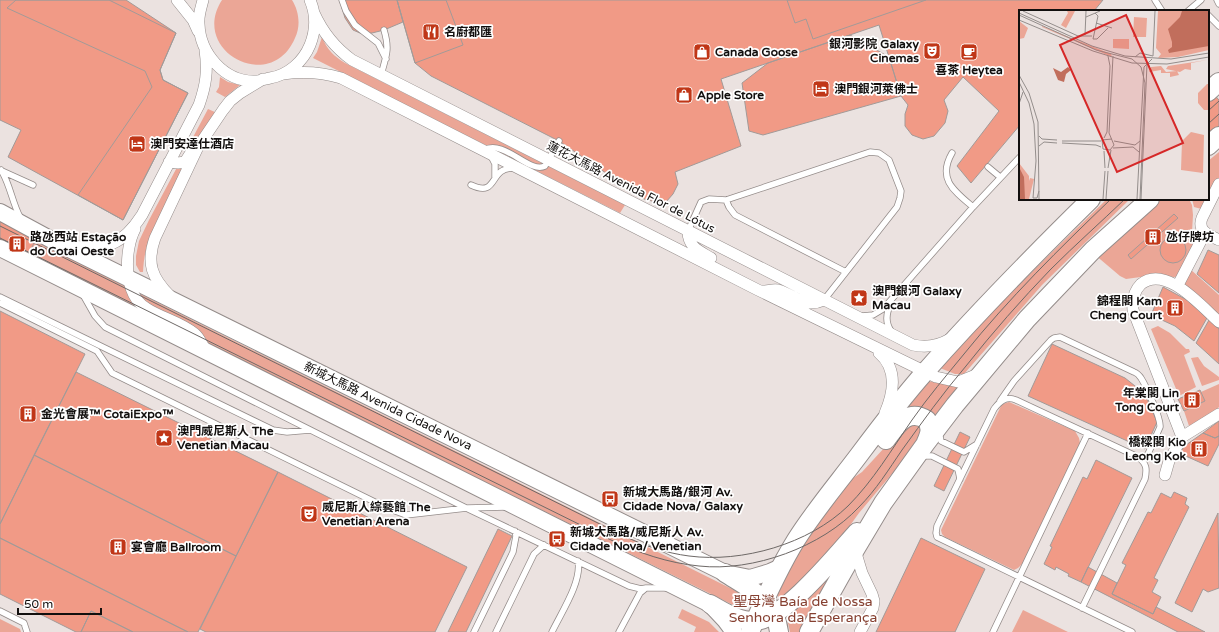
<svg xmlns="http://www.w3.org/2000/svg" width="1219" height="632" font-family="'Varela Round','Noto Sans SC',sans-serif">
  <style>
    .green { fill: #eba696 }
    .building { fill: #f19a86; stroke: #a29a98 }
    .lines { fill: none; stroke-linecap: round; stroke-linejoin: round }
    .service-casing { stroke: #948c8a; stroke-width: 7 }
    .minor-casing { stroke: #948c8a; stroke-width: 12 }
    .secondary-casing { stroke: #948c8a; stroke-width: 18 }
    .primary-casing { stroke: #948c8a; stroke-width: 20 }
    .service { stroke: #fff; stroke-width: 5.5 }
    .minor { stroke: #fff; stroke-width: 11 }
    .secondary { stroke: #fff; stroke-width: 16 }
    .primary { stroke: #fff; stroke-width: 18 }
    .tram { stroke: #6e6967; stroke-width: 1 }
    .labels { text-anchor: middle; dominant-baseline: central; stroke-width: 3.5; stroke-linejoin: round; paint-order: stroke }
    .poi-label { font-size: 12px; font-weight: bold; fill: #120f0e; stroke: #fff; text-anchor: start }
    .street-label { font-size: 12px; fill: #120f0e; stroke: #fff }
    .quarter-label { font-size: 14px; fill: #864031; stroke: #fff }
    .inset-road { fill: none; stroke: #948e8c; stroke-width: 1 }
    .view { fill: #d62828; fill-opacity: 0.15; stroke: #d62828; stroke-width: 2 }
    .inset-edge { fill: none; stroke: #120f0e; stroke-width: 2 }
  </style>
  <rect width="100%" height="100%" fill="#ebe2e0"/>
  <!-- green -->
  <path class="green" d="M222,0H292C299,11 301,26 295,38C271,95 189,51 222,0Z
    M322,37C327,50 334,56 345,63L625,205L620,213L313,58L317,52Z
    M220,77L228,82L240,85L225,97L216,92L219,87Z
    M208,109L217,113L155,227C147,244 144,253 143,272H140L136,265V256L139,241L149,220Z
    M1219,152V181L1205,210L1194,207L1192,199H1208V161Z
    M1107,199H1130L1042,285L964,374H955L940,368L965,339L1049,255Z
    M1158,199H1189L1192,205L1193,215L1192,232L1195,240L1190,252L1179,275L1175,277L1148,276L1126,279L1120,276L1094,254Z
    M0,224L738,592L749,599L751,604C743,611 733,605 725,601L0,241Z
    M1190,269L1219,295V317L1183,284Z
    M1158,326L1170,333L1186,349H1189L1190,352L1184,355L1196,387L1179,396L1151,329Z
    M1198,357L1204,366L1219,377V380L1202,386L1191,358Z
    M928,381L958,387L933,418L902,412Z
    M1219,384V407L1213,413L1189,426L1184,411L1205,401L1201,392Z
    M1009,402L1075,431L1079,438L1080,443L1023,563L1018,568L1014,570L945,537L942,534L941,530L1001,406L1003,404Z
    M908,422L917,424L921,431L919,436L907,456L859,513L828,556L784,598H780L777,595L779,586L791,559L843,485L862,472Z
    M832,573L803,632H790L786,614Z
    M682,609L709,622L719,632H694L696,627L678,618Z
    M1023,610L1068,632H1012Z
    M0,619L20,629L21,632H0Z"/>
  <!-- building -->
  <path class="building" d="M0,0H126L176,33L160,70L163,80L188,93L123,220L8,157L21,130L0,120Z
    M16,0H109L176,33L160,70L163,80L188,93L123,220L78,195L152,87L145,71L7,8Z
    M345,0H397L403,22L384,30L372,33H360L353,30L345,18L342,8Z
    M397,0H446L463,45L415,63Z
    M397,0H1103L1094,11H1020V125L971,183L957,166L999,111L963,77L944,100L948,111L945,123L934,136L923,139L912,135L905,126V114L908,105L901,96L879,25L721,79L741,146L675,172L678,184L673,194L666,202H656L644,199L559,141L431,76L415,63Z
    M787,0H926L813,39L806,19L795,23Z
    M850,35L889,57L901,96L763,135L749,131L742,83L768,63Z
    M1209,89L1219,100V139L1208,149Z
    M0,213L39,233L22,267L0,256Z
    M1174,214L1178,218L1131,259L1128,255Z
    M1160 250a13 13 0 1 1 26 0a13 13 0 1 1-26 0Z
    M1208,250L1219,255V293L1197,274Z
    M1163,287L1187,300L1207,318L1194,341L1175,326L1151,315Z
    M0,311L85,354L0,524Z
    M1209,320L1219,329V364L1196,343Z
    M1052,344L1125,378L1145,394L1157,422L1145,449L1028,396Z
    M76,372L278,472L236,556L34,455Z
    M1200,390L1205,401L1184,411L1178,399Z
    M1219,421V436L1215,438L1203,433Z
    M960,432L970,437L944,491L934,486Z
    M1203,433L1215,438L1219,436V444L1208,466L1179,453L1186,445Z
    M34,455L236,556L198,632H188L0,538V524Z
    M1096,460L1132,478L1081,582L1068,576L1069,574L1056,567L1055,570L1044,564L1052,547L1050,546L1083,477L1087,479Z
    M278,472L467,567L435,632H206L200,629Z
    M1174,492L1187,498L1185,504L1189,507L1154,578L1158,580L1152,592L1161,597L1153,614L1112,594L1126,565L1122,563L1148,512L1151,513L1161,493L1171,498Z
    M1218,513L1219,588L1208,592L1203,589L1192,612L1175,603Z
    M498,529L512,536L466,632H448Z
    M0,538L188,632H133L91,611L81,632H76L0,594Z
    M921,538L985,569L955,632H876Z
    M1088,567L1117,583L1112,594L1153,614L1156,607L1205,632H1178L1081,582Z
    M91,611L133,632H81Z"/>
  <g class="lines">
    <!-- service casing -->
    <g class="service-casing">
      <path id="service" d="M342,0L346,11L355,25L378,43L386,59
        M1155,0L1162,11
        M1217,0L1219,4
        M1188,11L1201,0
        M1208,15L1219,26
        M381,75C386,56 390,50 384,30
        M484,150C505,139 529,174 545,166L559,141
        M952,153C937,179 954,191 973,207
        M491,156L495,164V177
        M988,167L1000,177
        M1,170C10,184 12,202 20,217
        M2,171L33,185
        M471,185C499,198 488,168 513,168
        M726,200L729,207L735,215L846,272
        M688,231L701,202L709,199L726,200L870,152L879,153L889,160L901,191L900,198L897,207L824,300
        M82,293L95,316L105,327L462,506L629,586L641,589L646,588
        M0,297L273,430L287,432L310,430
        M0,303L97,351L112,373L387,508L406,515L467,508L506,507
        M862,316L873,315L883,309L973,207L1020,157
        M891,331C885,322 886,313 891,304
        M1000,401L1014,381L1051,340L1054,338L1060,337L1134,372C1137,373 1139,375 1141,378C1146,386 1161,418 1160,427L1148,454L1146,456L1138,457
        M939,432L941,441L964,452L977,444
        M922,456H932L958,469L960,479
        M1082,608L1145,479C1147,469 1147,464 1138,457L1016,400C1006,396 1000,401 994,409L937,526L936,533L937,537L1132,632
        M0,611L24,623L27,632
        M474,632L513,552L516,536L515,531
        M496,632L534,554L544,545
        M552,632C561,613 582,582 578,561
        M619,632L640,593L646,588H666
        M993,632L1088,433"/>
    </g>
    <!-- minor casing -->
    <g class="minor-casing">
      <path id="minor" d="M177,0L193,20L198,31
        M203,0C201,8 198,16 199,24C200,53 224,82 255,81C260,81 265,79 270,78C288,75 303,62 310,45C316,30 316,14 310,0
        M314,13C323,33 334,47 352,60L913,345C927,348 938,346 950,339
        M283,74C304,71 321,72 341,78L758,290L936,377L958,382L978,374
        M169,162L178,163L185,162L192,151
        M1219,184L1202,218C1197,231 1209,235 1219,240
        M135,229C124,250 123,294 146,308C161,318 181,322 195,334C200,338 202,346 207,351
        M688,231C688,247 699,251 711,258
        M70,246C106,250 122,246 142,215L199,105C206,85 208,71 205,50
        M1178,285L1205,233
        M762,291C768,291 773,289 778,290C796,295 804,309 824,300
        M170,296C152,278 146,263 155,238L198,147L223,110L230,101L240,93L263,79
        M879,353C898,369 894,392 885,413
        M1182,437L1133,310C1132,300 1134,291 1141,284C1166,264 1202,307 1219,322
        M1165,475L1169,461L1182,437L1219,414
        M855,550L862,573L872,594L874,601L873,608L860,632"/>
    </g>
    <!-- secondary casing -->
    <g class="secondary-casing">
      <path id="secondary" d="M0,212L61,245L725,573L750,578L770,572L781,567
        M0,248L710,604L725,620L734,632"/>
    </g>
    <!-- primary casing -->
    <g class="primary-casing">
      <path id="primary" d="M1208,92L1219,82
        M1208,146L1219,136
        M886,440C896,427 907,407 927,420C931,429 930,433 926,442
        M725,573C750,589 775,599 779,632
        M710,604C723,611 739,622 755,621C784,620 837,554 857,532
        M750,632C764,601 778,569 796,540C815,510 838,483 859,455C880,427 902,398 925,372C978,312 1034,255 1091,199
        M809,632L855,550L883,503L926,443L955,405L1027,319L1093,250L1150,199"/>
    </g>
    <!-- service -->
    <use href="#service" class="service"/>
    <!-- minor -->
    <use href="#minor" class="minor"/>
    <!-- secondary -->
    <use href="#secondary" class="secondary"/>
    <!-- primary -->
    <use href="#primary" class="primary"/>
    <!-- tram -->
    <path class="tram" d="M1208,111L1219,101
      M1208,124L1219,114
      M0,226L624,536C645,546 666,553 689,556C742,563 809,544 848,506C873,481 892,449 912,420C928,397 946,376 964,354C1009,298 1060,248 1111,199
      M0,238L611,540C639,553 668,563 699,566C753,572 822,547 859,507C876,490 889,469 902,450C923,421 943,393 966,366C993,332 1021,300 1051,269C1075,245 1101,222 1125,199"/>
  </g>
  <!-- icons -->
  <defs>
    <g id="restaurant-square" transform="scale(0.9)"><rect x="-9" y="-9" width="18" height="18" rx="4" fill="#c03617" stroke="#fff"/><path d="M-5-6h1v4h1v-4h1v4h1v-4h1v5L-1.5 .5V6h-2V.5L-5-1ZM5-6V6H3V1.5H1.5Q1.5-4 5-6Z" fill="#fff"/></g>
    <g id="theatre-square" transform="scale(0.9)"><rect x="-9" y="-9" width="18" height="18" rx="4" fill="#c03617" stroke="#fff"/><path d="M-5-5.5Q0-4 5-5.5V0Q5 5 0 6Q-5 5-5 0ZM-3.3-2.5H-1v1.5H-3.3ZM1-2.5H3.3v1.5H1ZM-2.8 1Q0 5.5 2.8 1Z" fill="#fff"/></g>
    <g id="shop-square" transform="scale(0.9)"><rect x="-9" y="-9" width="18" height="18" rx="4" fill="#c03617" stroke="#fff"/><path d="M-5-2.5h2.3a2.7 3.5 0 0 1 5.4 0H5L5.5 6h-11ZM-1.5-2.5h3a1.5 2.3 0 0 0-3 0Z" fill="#fff"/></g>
    <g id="cafe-square" transform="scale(0.9)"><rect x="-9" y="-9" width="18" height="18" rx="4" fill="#c03617" stroke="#fff"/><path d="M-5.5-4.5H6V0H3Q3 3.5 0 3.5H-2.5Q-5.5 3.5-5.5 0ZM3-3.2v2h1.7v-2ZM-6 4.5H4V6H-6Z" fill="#fff"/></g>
    <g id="hotel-square" transform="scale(0.9)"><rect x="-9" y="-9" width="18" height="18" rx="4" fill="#c03617" stroke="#fff"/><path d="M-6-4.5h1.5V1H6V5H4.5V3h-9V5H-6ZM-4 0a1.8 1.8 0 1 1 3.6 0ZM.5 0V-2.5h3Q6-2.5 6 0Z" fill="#fff"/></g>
    <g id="building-square" transform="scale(0.9)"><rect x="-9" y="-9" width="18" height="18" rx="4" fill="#c03617" stroke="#fff"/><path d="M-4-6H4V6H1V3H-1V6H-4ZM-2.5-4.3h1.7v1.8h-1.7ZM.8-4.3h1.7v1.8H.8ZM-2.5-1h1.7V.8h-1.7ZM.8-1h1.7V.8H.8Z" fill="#fff"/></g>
    <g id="sight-square" transform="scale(0.9)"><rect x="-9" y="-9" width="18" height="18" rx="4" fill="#c03617" stroke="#fff"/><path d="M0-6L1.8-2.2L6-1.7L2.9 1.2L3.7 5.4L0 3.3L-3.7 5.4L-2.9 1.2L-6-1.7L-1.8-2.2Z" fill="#fff"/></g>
    <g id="bus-square" transform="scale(0.9)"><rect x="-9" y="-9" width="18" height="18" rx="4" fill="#c03617" stroke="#fff"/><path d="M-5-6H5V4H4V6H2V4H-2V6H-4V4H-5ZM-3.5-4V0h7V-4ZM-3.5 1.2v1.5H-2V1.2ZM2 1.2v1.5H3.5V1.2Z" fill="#fff"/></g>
  </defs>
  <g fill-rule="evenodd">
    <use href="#restaurant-square" x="431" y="32"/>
    <use href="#theatre-square" x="932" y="51"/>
    <use href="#shop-square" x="702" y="52"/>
    <use href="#cafe-square" x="969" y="52"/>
    <use href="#hotel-square" x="821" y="89"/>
    <use href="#shop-square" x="684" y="95"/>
    <use href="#hotel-square" x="137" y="144"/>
    <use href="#building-square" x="1153" y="237"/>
    <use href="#building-square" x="17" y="244"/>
    <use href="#sight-square" x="859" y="298"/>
    <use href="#building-square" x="1175" y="308"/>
    <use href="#building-square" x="1192" y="400"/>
    <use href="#building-square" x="28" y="414"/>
    <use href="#sight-square" x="164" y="438"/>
    <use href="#building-square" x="1199" y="449"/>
    <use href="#bus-square" x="610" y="499"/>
    <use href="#theatre-square" x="309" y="514"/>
    <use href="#bus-square" x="557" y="539"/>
    <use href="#building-square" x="118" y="547"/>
  </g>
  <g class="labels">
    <!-- poi labels -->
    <g class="poi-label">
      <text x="444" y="32">名廚都匯</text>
      <text x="919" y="44" text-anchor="end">銀河影院 Galaxy<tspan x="919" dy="14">Cinemas</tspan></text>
      <text x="715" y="52">Canada Goose</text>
      <text x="969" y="70" text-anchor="middle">喜茶 Heytea</text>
      <text x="834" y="89">澳門銀河萊佛士</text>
      <text x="697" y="95">Apple Store</text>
      <text x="150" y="144">澳門安達仕酒店</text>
      <text x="30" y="237">路氹西站 Estação<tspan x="30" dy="14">do Cotai Oeste</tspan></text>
      <text x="1166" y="237">氹仔牌坊</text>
      <text x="872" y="291">澳門銀河 Galaxy<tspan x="872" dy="14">Macau</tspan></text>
      <text x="1162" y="301" text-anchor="end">錦程閣 Kam<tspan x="1162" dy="14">Cheng Court</tspan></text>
      <text x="1179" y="393" text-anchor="end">年棠閣 Lin<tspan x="1179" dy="14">Tong Court</tspan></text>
      <text x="41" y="414">金光會展™ CotaiExpo™</text>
      <text x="177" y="431">澳門威尼斯人 The<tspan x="177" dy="14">Venetian Macau</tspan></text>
      <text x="1186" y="442" text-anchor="end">橋樑閣 Kio<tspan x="1186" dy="14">Leong Kok</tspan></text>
      <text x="623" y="492">新城大馬路/銀河 Av.<tspan x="623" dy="14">Cidade Nova/ Galaxy</tspan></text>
      <text x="322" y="507">威尼斯人綜藝館 The<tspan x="322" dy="14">Venetian Arena</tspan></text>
      <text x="570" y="532">新城大馬路/威尼斯人 Av.<tspan x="570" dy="14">Cidade Nova/ Venetian</tspan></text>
      <text x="131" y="547">宴會廳 Ballroom</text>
    </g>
    <!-- street labels -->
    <g class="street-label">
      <text transform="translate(631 187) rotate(27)">蓮花大馬路 Avenida Flor de Lótus</text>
      <text transform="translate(388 406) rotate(26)">新城大馬路 Avenida Cidade Nova</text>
    </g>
    <!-- quarter labels -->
    <g class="quarter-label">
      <text x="803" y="601">聖母灣 Baía de Nossa<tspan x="803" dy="16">Senhora da Esperança</tspan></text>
    </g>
  </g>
  <!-- overview -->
  <g transform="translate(1019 10)">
    <rect width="190" height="190" fill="#ebe2e0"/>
    <path d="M48,1H56L47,18L42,15L49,3ZM139,1H190V40L159,47L139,48L142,44L137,38ZM115,7L128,8L127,27H114ZM0,11L9,18L5,28L0,29ZM23,16L92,44L93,47L23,17ZM94,29H110V39L94,38ZM188,50L172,53V60L166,59L161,62L147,59L149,56ZM142,56L147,62L158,61L160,65L151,67V63H142V60L130,62L132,57ZM188,74H190V100H185L179,93V83ZM172,122L185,125L184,163L162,160L163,131ZM0,153L10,166V171L11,168L15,169L10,189H6V181V189H0Z" fill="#eba696"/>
    <path d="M163,1H190V36L150,43L149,40L153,37V32L149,19L161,7ZM49,57L52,60L47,64L45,72L39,70L34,58L42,62ZM0,157L5,167L6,189H0Z" fill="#c16e5c"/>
    <path class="inset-road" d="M4,1L59,26H73M0,3L73,36L106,46L152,49L190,43M76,3L79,6L74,29H78L89,18M0,5L77,40L113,49L122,57L126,73L121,189M67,7L81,1M0,10L74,41L113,53L148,54L190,47M77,13L93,18M66,25L67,1M134,46L136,1M116,47L121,43L134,46M0,65L10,83L19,112L20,189M0,72L10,93L15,114L17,151L14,188H18L20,181M0,94L4,82M20,126L23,129L38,130M85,128L88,122L91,56L89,46M93,129L83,130L84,139L91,140L95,135L90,123L94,46M43,131H82M95,131L116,135L121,131M43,133L77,135L82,137M20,136L25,132L38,133M94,138L114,137L120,142M85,141L86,158M89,158L92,140M84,189L86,161M87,189L89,161M118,189L125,57L133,49M122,189L128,54"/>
    <path class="view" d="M107,5L164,133L98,162L41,35Z"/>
    <rect width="190" height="190" class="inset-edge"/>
  </g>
  <!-- scale -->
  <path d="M18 608v6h83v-6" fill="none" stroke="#120f0e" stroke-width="2"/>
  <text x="24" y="608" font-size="12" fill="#120f0e" stroke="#ffffff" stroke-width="3" paint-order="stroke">50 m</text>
</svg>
